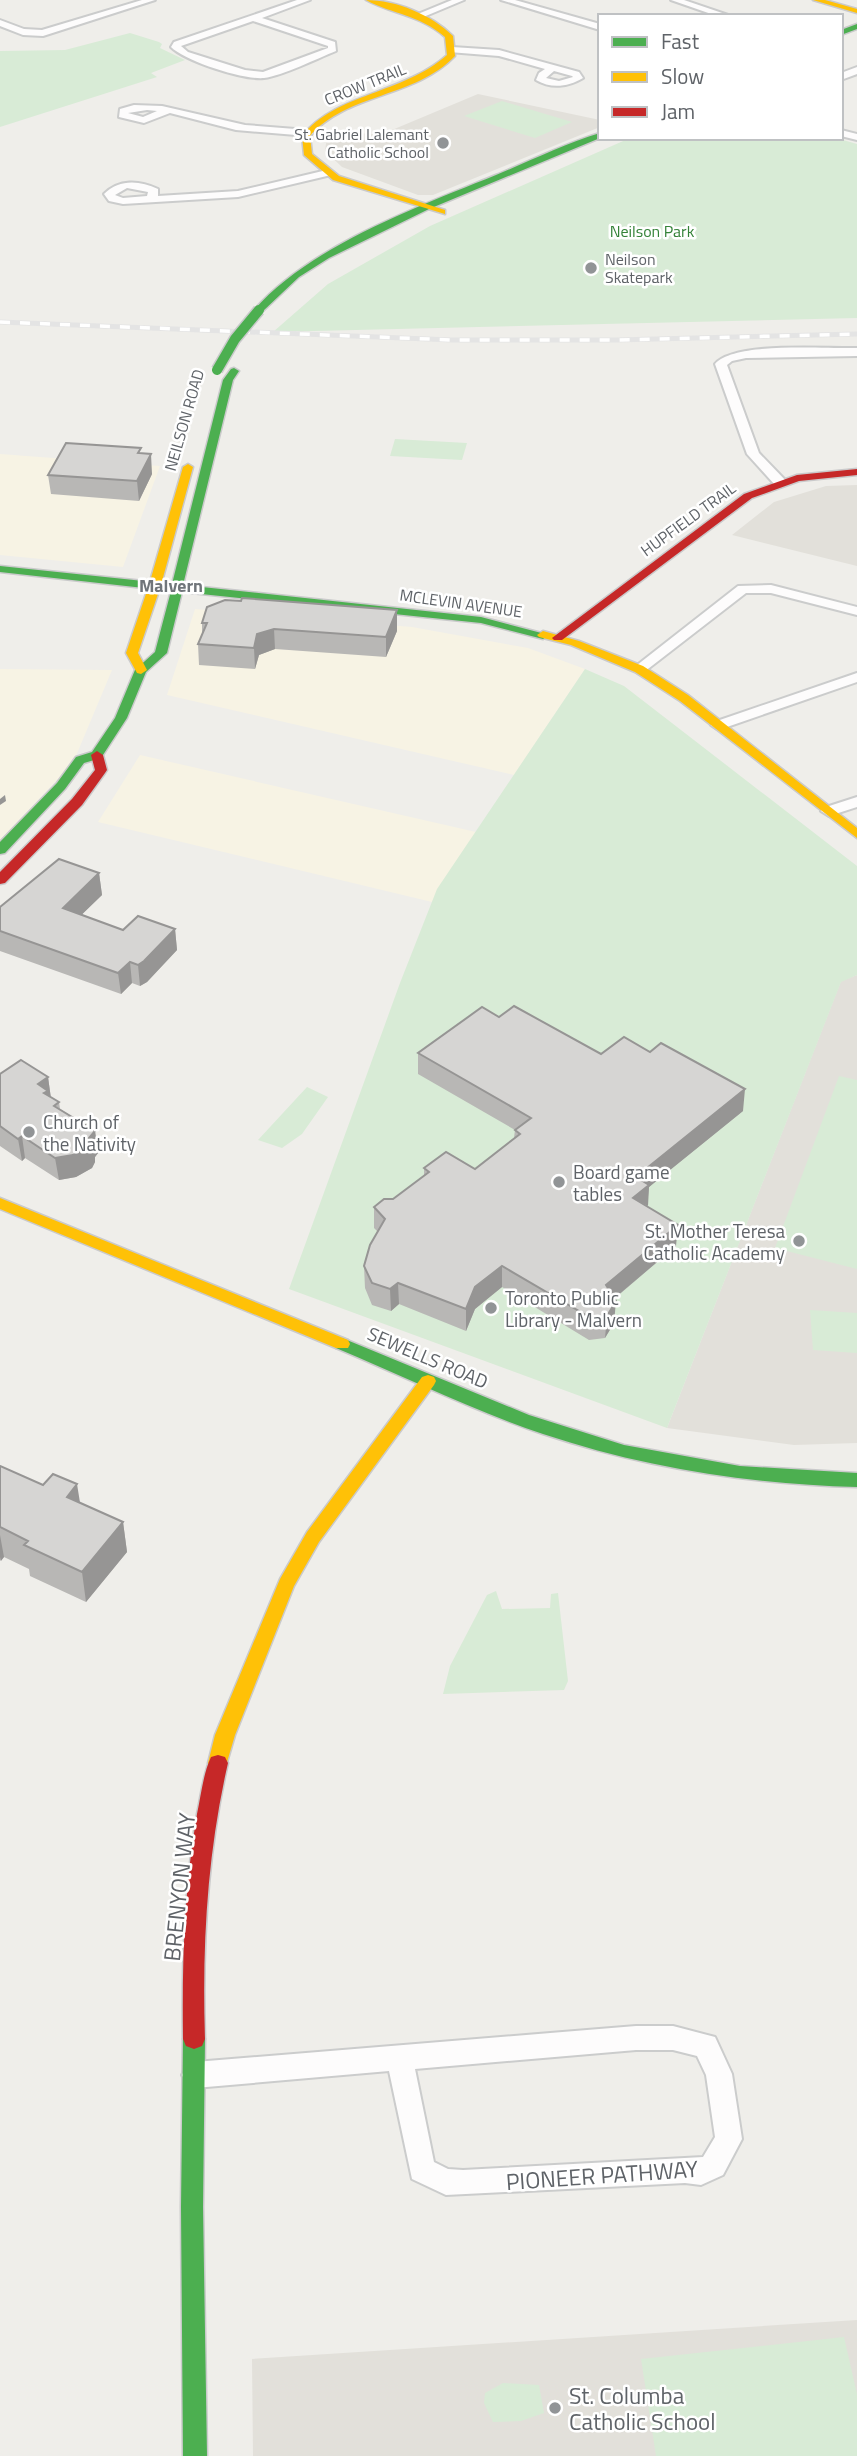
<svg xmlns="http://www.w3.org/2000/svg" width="857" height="2456" font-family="'Titillium Web',sans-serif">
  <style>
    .commercial { fill: #f7f3e4 }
    .education { fill: #e2e0da }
    .green { fill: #d8ebd6 }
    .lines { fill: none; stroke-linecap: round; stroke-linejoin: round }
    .street-casing { stroke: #cbcccc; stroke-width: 4 }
    .fast-casing { stroke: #cacacb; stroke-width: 3 }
    .slow-casing { stroke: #cacacb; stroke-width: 3 }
    .jam-casing { stroke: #cacacb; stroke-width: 3 }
    .street { fill: #fdfcfc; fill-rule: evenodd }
    .fast { fill: #4caf50; fill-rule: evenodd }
    .slow { fill: #ffc107; fill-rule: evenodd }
    .jam { fill: #c62828; fill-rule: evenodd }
    .rail-casing { stroke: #e4e4e4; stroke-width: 5 }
    .rail { stroke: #fff; stroke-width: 3.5; stroke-dasharray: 10; stroke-linecap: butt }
    .fast-bridge-casing { stroke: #cacacb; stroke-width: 13; stroke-linecap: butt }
    .fast-bridge { stroke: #4caf50; stroke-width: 10 }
    .wall { fill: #b8b7b5 }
    .shaded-wall { fill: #969594 }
    .building { fill: #d6d5d3; stroke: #969594; stroke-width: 2 }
    .poi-dot { fill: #919496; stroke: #fff; stroke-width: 2.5 }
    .labels { text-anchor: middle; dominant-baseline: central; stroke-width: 5; stroke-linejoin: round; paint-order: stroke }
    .far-street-label { font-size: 16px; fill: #5f6368; stroke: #fff }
    .far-poi-label { font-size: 16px; fill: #5f6368; stroke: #fff; text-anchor: end }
    .far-park-label { font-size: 16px; fill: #348238; stroke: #fff }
    .far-neighbourhood-label { font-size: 18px; font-weight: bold; fill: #70757a; stroke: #fff }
    .poi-label { font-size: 19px; fill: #5f6368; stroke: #fff; text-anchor: start }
    .street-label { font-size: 19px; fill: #5f6368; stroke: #fff }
    .near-street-label { font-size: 23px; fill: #5f6368; stroke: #fff }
    .near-poi-label { font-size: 23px; fill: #5f6368; stroke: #fff; text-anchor: start }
  </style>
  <rect width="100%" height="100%" fill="#efeeea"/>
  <!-- commercial -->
  <path class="commercial" d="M0,454L160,466L123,567L0,555Z
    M195,609L412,627L528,648L585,669L514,775L167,695Z
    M0,669L112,670L73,763L0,840Z
    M140,755L476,832L432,902L98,822Z"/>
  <!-- education -->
  <path class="education" d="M478,94L600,120V127L433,195H418L342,167L325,151L328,130L380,135Z
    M857,485V566L732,535L774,502L826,486Z
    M857,975V1443L794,1445L667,1428L841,981Z
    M857,2320V2456H253L252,2359Z"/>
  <!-- green -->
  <path class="green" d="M130,33L159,42L162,44L160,48L185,60L151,73L157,77L0,127V51L65,50Z
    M502,101L572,122L535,138L464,116Z
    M630,138H836L857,144V318L273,332L328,284L430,226Z
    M395,439L467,443L462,460L390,456Z
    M585,669L624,686L857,866V975L841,982L667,1428L289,1289L400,983L437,889Z
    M839,1076L857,1080V1269L775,1248Z
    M307,1087L328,1097L302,1134L282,1148L258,1140Z
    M810,1310L857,1313V1353L813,1350Z
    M496,1591L502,1609L550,1608L551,1594L558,1593L568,1681L564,1690L443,1694L450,1666L487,1595Z
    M844,2337L857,2394V2456H656L641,2359Z
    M503,2383L539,2385L544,2413L521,2421L493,2422L484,2403L485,2393Z"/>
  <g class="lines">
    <!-- street casing -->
    <g class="street-casing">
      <path id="street" d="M142,0H155L43,36L23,35L0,26V20L24,29L42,30Z
        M297,0H310L262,18L335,42L336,51C318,58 282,76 264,78C243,80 185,61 171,47L174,42ZM253,21L328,46V48L263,72L245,70L188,52L181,46Z
        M452,0H464L421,18L413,16Z
        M501,0H515L600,24V30Z
        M671,0H684L731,16H717Z
        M452,47L499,50L579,72L583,78C568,87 551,89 536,80L539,73L545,69L499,56L449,52L447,50ZM554,71L572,76L573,77L559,81L546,78Z
        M857,67V74L841,80V73Z
        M134,105L162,106L245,125L308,130L313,133L308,136L236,130L170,113L144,123L119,117L120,109ZM147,110L157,111L143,117L128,113Z
        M841,130L857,134V140L841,136Z
        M327,170L332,173L331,175L238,197L123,204L109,201L104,194C119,179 139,180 158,189V196L238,191ZM127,188L148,192L147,196L123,198L115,195Z
        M857,348V356L746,358L732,361L727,365L759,453L787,482L785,485H775L747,454L715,364C735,341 825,349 857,348Z
        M771,585L857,607V615L771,593H746L644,672L639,673L632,669L738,586Z
        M857,673V682L724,728L719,730L711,725L714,722Z
        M857,797V807L829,816L821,811L823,808Z
        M636,2026H673L715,2037L732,2074L742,2139L723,2175L701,2185L685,2183L446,2195L412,2179L389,2071L195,2088L186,2084L182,2075L186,2066L195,2062ZM636,2050H673L697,2056L706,2075L715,2137L703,2157L463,2170L448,2169L434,2162L415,2069Z"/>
    </g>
    <!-- fast casing -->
    <g class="fast-casing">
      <path id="fast" d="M857,24V29L841,35V30Z
        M600,133V138L429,209L329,258L299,277L262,312L254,310C310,246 417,207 496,175C530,161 564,144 600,133Z
        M234,368L239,371L233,380L183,585L481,617L549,635L543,639L481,623L182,592L167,653L146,672L127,718L101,758L84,763L65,789L5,853L0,854V842L57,783L76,757L92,752L115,718L135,670L155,652L171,591L0,572V566L172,584L223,380L231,369Z
        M342,1338L529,1415L624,1445L740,1466L857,1473V1487C750,1484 645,1468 543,1434C472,1410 405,1377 336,1348L334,1344L336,1340Z
        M194,2029L202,2032L205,2039L203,2207L207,2456H183L181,2207L183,2039L186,2032Z"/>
    </g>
    <!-- slow casing -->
    <g class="slow-casing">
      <path id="slow" d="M366,0C396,0 432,15 453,36L455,56C415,98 347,93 310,136L312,154L339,176L445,210V214L333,180L304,155L302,136C336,93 403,94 447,55L445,37C418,14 394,15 366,0Z
        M813,0H825L857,9V13Z
        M188,464L193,467L161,585L138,653L147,670L141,674L137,673L126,653L149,585L183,467Z
        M543,631L579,641L643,666L688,695L857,828V838L680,701L635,672L571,645L539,637L537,635Z
        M0,1198L348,1340L350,1344L348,1348H336L0,1209Z
        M428,1375L434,1377L436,1381L434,1385L319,1542L294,1586L235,1735L225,1769L218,1771L211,1769L208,1763L215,1735L280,1579L307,1532L422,1377Z"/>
    </g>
    <!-- jam casing -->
    <g class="jam-casing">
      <path id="jam" d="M857,469V475L799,481L752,498L562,640H554L552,638L744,494L797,475Z
        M97,751L103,755L107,770L105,773L82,805L5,883L0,884V872L72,799L95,770L91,755Z
        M218,1755L225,1757L228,1763C207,1854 202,1946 205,2039L202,2046L194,2049L186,2046L183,2039C182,1964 184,1889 197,1814C201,1796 203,1774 211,1757Z"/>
    </g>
    <!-- street -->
    <use href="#street" class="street"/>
    <!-- fast -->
    <use href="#fast" class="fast"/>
    <!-- slow -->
    <use href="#slow" class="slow"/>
    <!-- jam -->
    <use href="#jam" class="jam"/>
    <!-- rail casing -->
    <g class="rail-casing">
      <path id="rail" d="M0,322L452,340H616L857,334"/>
    </g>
    <!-- rail -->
    <use href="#rail" class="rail"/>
    <!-- fast-bridge casing -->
    <g class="fast-bridge-casing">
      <path id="fast-bridge" d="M217,370L235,339L259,310"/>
    </g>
    <!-- fast-bridge -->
    <use href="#fast-bridge" class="fast-bridge"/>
  </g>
  <!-- wall -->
  <path class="wall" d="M141,454L152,474L139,501L51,494L48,475Z
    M202,623L397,631L386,657L275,649L259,655L255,669L199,665L198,644L202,634Z
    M99,873L102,895L81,915L123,930L175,929L177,950L147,982L140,986L132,983L121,994L0,951V907Z
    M499,1017L601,1054L743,1111L649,1187L647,1206L676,1246L614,1299V1323L605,1338L589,1340L502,1287L475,1309L466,1331L399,1304L391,1311L372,1305L365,1288L364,1266L378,1232L374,1228V1207L393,1199L424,1176V1168L475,1169L514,1138L515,1130L418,1074V1053Z
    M0,1074L48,1077L51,1098L59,1102L60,1109L95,1131L98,1153L95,1157V1162L92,1168L76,1177L59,1180L25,1158L22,1161L0,1146Z
    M0,1466L123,1522L127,1552L86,1602L30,1576L29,1569L4,1557L0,1561Z"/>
  <!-- shaded-wall -->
  <path class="shaded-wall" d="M151,454L152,474L139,501L137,481Z
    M397,610V631L386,657V637Z
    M274,629L275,649L259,655L255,669L254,648L257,634Z
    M5,795L6,801L0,805V799Z
    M99,873L102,895L66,930L63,908Z
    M175,929L177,950L147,982L140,986L138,965Z
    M130,962L132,983L121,994L118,973Z
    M48,1077L51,1099L50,1100L38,1084Z
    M745,1089L743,1111L649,1187L648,1206L633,1198L636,1177Z
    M95,1131L98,1153L95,1157V1162L92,1168L76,1177L59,1180L55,1158L89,1138Z
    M22,1136L25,1158L22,1161L18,1139Z
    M678,1225L676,1246L604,1307L606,1285Z
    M502,1266V1287L475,1309L466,1331V1309L475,1287Z
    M398,1283L399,1304L391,1311L390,1289Z
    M616,1301L614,1323L605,1338L607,1316Z
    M77,1484L82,1515L67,1497Z
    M123,1522L127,1552L86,1602L82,1572Z
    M0,1535L4,1557L1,1561L0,1557Z"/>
  <!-- building -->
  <path class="building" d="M66,443L141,448L138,453L151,454L137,481L48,475Z
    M242,598L397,610L386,637L274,629L257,634L254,648L198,644L207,623H202L207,607L225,600L241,601Z
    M59,859L99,873L63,908L123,930L138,916L175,929L144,961L138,965L130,962L118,973L0,931V907Z
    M514,1006L601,1054L624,1037L650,1052L661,1043L745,1089L636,1177L649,1185L633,1198L678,1225L606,1285L616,1301L607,1316L591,1318L502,1266L475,1287L466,1309L398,1283L390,1289L372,1283L364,1266L370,1245L385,1219L374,1207L384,1199H393L429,1172L424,1168L446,1152L475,1169L520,1134L515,1130L531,1118L418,1053L482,1007L499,1017Z
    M21,1060L48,1077L38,1084L48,1091L44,1093L59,1102L54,1106L95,1131L89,1138L92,1140L89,1146L73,1155L55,1158L22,1136L18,1139L0,1126V1074Z
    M0,1466L43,1485L53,1474L77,1484L67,1497L123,1522L82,1572L24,1545L28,1541L0,1527Z"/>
  <!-- markers -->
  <g class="poi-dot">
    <circle cx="443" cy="143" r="7"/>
    <circle cx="591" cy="268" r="7"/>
    <circle cx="29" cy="1132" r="7"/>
    <circle cx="559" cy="1182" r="7"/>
    <circle cx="799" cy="1241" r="7"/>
    <circle cx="491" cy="1308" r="7"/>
    <circle cx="555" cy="2408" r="7"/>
  </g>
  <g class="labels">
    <!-- far-street labels -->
    <g class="far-street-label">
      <text transform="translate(365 84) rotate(-22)">CROW TRAIL</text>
      <text transform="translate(184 420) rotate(-74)">NEILSON ROAD</text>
      <text transform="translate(688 519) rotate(-36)">HUPFIELD TRAIL</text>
      <text transform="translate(461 603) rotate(8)">MCLEVIN AVENUE</text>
    </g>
    <!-- far-poi labels -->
    <g class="far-poi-label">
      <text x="429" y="134">St. Gabriel Lalemant<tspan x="429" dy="18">Catholic School</tspan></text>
      <text x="605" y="259" text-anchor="start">Neilson<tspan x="605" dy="18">Skatepark</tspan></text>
    </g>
    <!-- far-park labels -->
    <g class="far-park-label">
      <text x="652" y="231">Neilson Park</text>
    </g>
    <!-- far-neighbourhood labels -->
    <g class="far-neighbourhood-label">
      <text x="171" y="585">Malvern</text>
    </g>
    <!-- poi labels -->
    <g class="poi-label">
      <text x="43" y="1121">Church of<tspan x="43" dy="22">the Nativity</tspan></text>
      <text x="573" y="1171">Board game<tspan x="573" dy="22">tables</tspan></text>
      <text x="785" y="1230" text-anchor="end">St. Mother Teresa<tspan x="785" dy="22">Catholic Academy</tspan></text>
      <text x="505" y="1297">Toronto Public<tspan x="505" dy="22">Library - Malvern</tspan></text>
    </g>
    <!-- street labels -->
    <g class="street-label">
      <text transform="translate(428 1357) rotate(23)">SEWELLS ROAD</text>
    </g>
    <!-- near-street labels -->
    <g class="near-street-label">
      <text transform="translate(179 1887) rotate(-84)">BRENYON WAY</text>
      <text transform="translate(602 2175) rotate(-4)">PIONEER PATHWAY</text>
    </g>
    <!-- near-poi labels -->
    <g class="near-poi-label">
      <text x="569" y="2395">St. Columba<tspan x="569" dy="26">Catholic School</tspan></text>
    </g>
  </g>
  <!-- legend -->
  <rect x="598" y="14" width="245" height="126" fill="#ffffff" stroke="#bfc1c3" stroke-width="2"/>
  <rect x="612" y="37" width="35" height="10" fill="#4caf50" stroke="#bfc1c3" stroke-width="2"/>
  <text x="661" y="49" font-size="21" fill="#5f6368">Fast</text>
  <rect x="612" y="72" width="35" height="10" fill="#ffc107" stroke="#bfc1c3" stroke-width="2"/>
  <text x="661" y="84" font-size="21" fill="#5f6368">Slow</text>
  <rect x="612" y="107" width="35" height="10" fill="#c62828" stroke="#bfc1c3" stroke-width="2"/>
  <text x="661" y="119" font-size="21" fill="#5f6368">Jam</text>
</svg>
